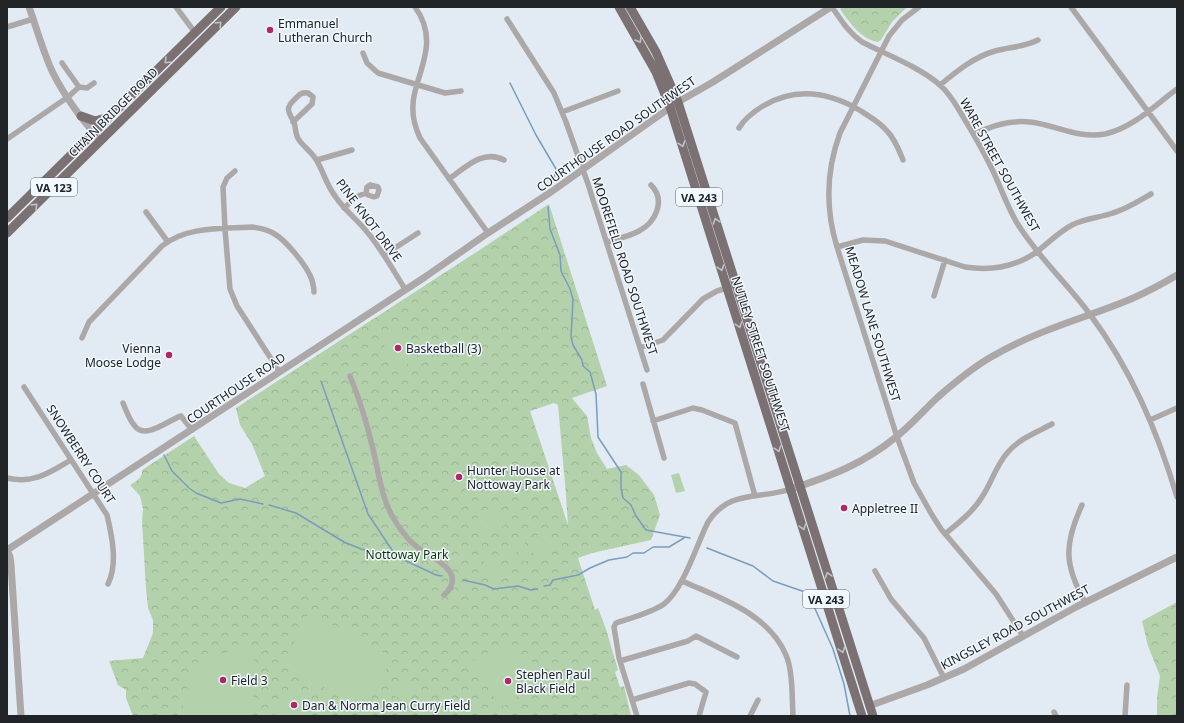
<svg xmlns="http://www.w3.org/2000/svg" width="1184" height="723" font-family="'Noto Sans',sans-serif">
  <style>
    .forest { fill: url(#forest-crowns); fill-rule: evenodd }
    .garden { fill: #b3d2ab }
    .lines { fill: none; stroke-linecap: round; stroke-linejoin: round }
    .stream { stroke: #799dbe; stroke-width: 1.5 }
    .minor { stroke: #ada8a8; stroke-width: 5.5 }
    .tertiary { stroke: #ada8a8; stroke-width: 7 }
    .primary { stroke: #7b7172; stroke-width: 9 }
    .oneway { stroke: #c2c2c7 }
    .poi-dot { fill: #b02768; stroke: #f1f8ff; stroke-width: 1.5 }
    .labels { text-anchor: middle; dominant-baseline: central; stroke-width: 3; stroke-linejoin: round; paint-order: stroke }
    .shield { fill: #f1f8ff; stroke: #5f6468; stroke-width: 1 }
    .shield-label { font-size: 11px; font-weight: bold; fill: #212427 }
    .poi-label { font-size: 12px; fill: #212427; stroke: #f1f8ff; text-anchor: start }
    .street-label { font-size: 12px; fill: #212427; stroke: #f1f8ff }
    .park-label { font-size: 12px; fill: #0d3600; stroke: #f1f8ff }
  </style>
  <defs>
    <pattern id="forest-crowns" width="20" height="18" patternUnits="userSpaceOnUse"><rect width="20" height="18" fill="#b3d2ab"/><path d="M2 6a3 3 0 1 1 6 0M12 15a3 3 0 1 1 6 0" fill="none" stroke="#9ab493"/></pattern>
  </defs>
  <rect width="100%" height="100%" fill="#e2ebf3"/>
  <!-- forest -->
  <path class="forest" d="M843,7H907L892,22L881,40L878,42C861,39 849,22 840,9Z
    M549,204L607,386L572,398L587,416L591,438L597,453L607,469L626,465L639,475L654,495L660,515L651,540L592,553L578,558L595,610L598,608L606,629L618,670L615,672L620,687L624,686L631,716H133L126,698V690L118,685L109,661L143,658L153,633V620L148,608L146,589L142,521L143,509L140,496L130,485C136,481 143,478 142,470L194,436L219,474L229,483L245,488L265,476L252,444L240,425L236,408L478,251ZM554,403L558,405L566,495L568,525L530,411Z
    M1177,602V716H1157V698L1160,676L1148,646L1142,621Z"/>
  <!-- garden -->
  <path class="garden" d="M399,327L416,359L397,369L380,337Z
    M679,473L685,491L676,493L671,475Z
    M496,509L504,526L496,530L488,513Z
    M485,514L494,531L486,535L477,518Z
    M545,531L553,548L545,552L537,535Z
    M534,536L543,553L535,557L527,540Z
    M524,541L532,558L524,562L516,545Z
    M513,546L522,563L514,567L506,550Z
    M491,556L500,574L492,577L483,560Z
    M309,613L393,657L365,709L282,665Z
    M242,649H254L253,713L251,716H182C184,679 204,653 242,649Z
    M500,650C518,651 532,658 543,672L520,694L504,706L499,705L471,662L485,653Z
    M404,677L414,682L403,701L394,695Z
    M293,693L302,701L311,716H273Z"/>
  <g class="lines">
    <!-- stream -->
    <path class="stream" d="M510,83L536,135L556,169L554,179
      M548,207L550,229L560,255L561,271L570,289L573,299L571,337L573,345L582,360L583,366L590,372L596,394L598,437L621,472V488L623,498L631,505L636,516L646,530L690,538
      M321,381L368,514L396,556L436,575L442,576
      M164,455L172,471L189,488L196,493L221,503L240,499L263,504
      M269,505L296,513L344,542L361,549L377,553L392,552
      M707,548L753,566L773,581L808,593L833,649L844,684L850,716
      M463,580L485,585L494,589L518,586L531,590L537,589
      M544,586L550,585L553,580L578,575L590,568L609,560L627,557L633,553H644L653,547H669L684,538"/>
    <!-- minor -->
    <path class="minor" d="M176,7L196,34
      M415,7C434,33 426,56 417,84C415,91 413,98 413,105C412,117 415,127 420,138L488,233
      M832,7C841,20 848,32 862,42C885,54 922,68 941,86C950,94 956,105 962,115C973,133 984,152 993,171C1001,188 1007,206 1017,223C1037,256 1066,282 1089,313C1131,369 1157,430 1177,497
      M919,7L902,20L889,36L840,133C826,171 825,208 837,247L897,437L914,483L932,515L941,529L996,594L1023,636
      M1071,7L1177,151
      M507,19L554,93L566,122L588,184L647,370
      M7,27L33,19
      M363,53L367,63L378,73L445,93L461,91
      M62,63L79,87
      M940,85C957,71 974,57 995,51C1010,47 1024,47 1038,40
      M562,112L618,91
      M293,122L312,104L313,97L308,93C302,92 300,94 295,99C285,108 288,112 294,122C296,128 295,135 299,140C304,147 313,153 317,161C324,173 326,184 335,196C344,210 358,220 368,233C382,250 393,270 405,289
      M739,128C745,118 753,112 763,106C795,87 829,92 861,111C870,117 880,122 887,131C895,139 899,150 903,160
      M974,134C992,126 1009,120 1030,122C1056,125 1078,139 1105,134C1133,128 1155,105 1177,89
      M7,139L68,97L79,87L87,88L94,83
      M317,160L352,150
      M235,171L227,178L223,187L225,229L230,289L237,306L279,371
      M449,179C466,167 483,149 504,160
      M344,208L358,196L366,193L367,187L370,185L378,187L379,190L377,196L374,197L368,195L366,193
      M146,212L168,242
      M607,242C617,239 630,236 639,231C656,222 666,200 651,185
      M837,247L863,240L885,241L965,267C991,271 1016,267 1038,251C1049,242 1059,232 1072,225C1085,218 1099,218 1113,213C1127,209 1139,201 1151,194
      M384,255L418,233
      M934,296L945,260
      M82,338L89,322L162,246C186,226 222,229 252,227C259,228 266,229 273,233C286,240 307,266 312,280C313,284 314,288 314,292
      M640,348L663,340L703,299L717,291L730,287
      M350,376C360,400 367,424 373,449C379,474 382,503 397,524C403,533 409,541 417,547C432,558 469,572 444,595
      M643,384L664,458
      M24,387L107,515C112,536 118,564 108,584
      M123,403C126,410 129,419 134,425C145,441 168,420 181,416L192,430
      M1150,420L1177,408
      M653,421L693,408L702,410L735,423L755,496
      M7,478C34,484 49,473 71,460
      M1082,505C1064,544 1064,565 1085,602
      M945,534C958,523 973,512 982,497C992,482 996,465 1008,452C1019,439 1037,432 1052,424
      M875,571L891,599L924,638L944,678
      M682,581C720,598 768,613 786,655C793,671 792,699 793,716
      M620,661L688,641L696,636L737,657
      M632,700L689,683L695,684L706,692L699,716
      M1054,712L1056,716
      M637,716L619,658L614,627L616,623C631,618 651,613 664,604C683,590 697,544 708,522C730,489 758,500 791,489
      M750,716L758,700
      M1125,716L1127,685"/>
    <!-- tertiary -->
    <path class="tertiary" d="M29,7C37,29 43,52 53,73C65,97 83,121 101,141
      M791,489C831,476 863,464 896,437C911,425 924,410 938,397C954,383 972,368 991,357C1037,330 1083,319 1131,299C1147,292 1162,284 1177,275
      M7,550L425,277L488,233L551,192L678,102L713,82L831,7
      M7,550L10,557L11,565L21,716
      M869,706L927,685L964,669L1076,607L1177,557"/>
    <!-- primary -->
    <path class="primary" d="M619,7L656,72L670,107L862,716
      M630,7L656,52L678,102L873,716
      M81,116L95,121L109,117
      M7,218L221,7
      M7,233L236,7"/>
  </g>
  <!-- one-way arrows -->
  <defs><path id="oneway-chevron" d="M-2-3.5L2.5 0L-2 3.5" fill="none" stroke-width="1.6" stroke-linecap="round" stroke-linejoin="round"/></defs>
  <g class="oneway">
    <use href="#oneway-chevron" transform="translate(219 24) rotate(-45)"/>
    <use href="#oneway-chevron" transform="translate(639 40) rotate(60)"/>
    <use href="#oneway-chevron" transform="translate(167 61) rotate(135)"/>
    <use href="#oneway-chevron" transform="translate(682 144) rotate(73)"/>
    <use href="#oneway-chevron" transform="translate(35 206) rotate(-44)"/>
    <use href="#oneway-chevron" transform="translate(716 221) rotate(-107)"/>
    <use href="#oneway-chevron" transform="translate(721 268) rotate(72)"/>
    <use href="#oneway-chevron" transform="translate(739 325) rotate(72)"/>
    <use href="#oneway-chevron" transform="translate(778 449) rotate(73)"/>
    <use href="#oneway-chevron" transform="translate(803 527) rotate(72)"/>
    <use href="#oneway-chevron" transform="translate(828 575) rotate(-108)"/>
    <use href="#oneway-chevron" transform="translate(842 650) rotate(72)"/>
  </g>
  <!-- markers -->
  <g class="poi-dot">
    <circle cx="270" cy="30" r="4"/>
    <circle cx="398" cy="348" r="4"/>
    <circle cx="169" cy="355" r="4"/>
    <circle cx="459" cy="477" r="4"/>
    <circle cx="844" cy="508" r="4"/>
    <circle cx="223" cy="680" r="4"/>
    <circle cx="508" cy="681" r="4"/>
    <circle cx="294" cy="705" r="4"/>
  </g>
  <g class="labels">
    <!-- shield labels -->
    <g class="shield">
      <rect x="31" y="178" width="46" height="18" rx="3"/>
      <rect x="676" y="188" width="46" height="18" rx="3"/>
      <rect x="803" y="590" width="46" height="18" rx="3"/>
    </g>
    <g class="shield-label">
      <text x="54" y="187">VA 123</text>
      <text x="699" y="197">VA 243</text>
      <text x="826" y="599">VA 243</text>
    </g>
    <!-- poi labels -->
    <g class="poi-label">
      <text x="278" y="23">Emmanuel<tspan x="278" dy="14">Lutheran Church</tspan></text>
      <text x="161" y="348" text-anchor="end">Vienna<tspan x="161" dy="14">Moose Lodge</tspan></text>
      <text x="406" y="348">Basketball (3)</text>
      <text x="467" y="470">Hunter House at<tspan x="467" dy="14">Nottoway Park</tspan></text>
      <text x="852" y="508">Appletree II</text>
      <text x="516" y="674">Stephen Paul<tspan x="516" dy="14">Black Field</tspan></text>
      <text x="231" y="680">Field 3</text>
      <text x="302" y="705">Dan &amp; Norma Jean Curry Field</text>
    </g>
    <!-- street labels -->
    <g class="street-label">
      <text transform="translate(113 112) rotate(-45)">CHAIN BRIDGE ROAD</text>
      <text transform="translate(616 134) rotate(-35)">COURTHOUSE ROAD SOUTHWEST</text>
      <text transform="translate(1000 165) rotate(61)">WARE STREET SOUTHWEST</text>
      <text transform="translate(369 220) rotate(53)">PINE KNOT DRIVE</text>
      <text transform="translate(625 266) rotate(72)">MOOREFIELD ROAD SOUTHWEST</text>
      <text transform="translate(873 324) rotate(73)">MEADOW LANE SOUTHWEST</text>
      <text transform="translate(761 354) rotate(72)">NUTLEY STREET SOUTHWEST</text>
      <text transform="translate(236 388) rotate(-34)">COURTHOUSE ROAD</text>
      <text transform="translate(81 454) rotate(57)">SNOWBERRY COURT</text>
      <text transform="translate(1015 627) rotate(-28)">KINGSLEY ROAD SOUTHWEST</text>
    </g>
    <!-- park labels -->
    <g class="park-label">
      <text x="407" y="554">Nottoway Park</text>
    </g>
  </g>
  <!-- border -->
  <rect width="1184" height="723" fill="none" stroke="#212427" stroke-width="16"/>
</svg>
